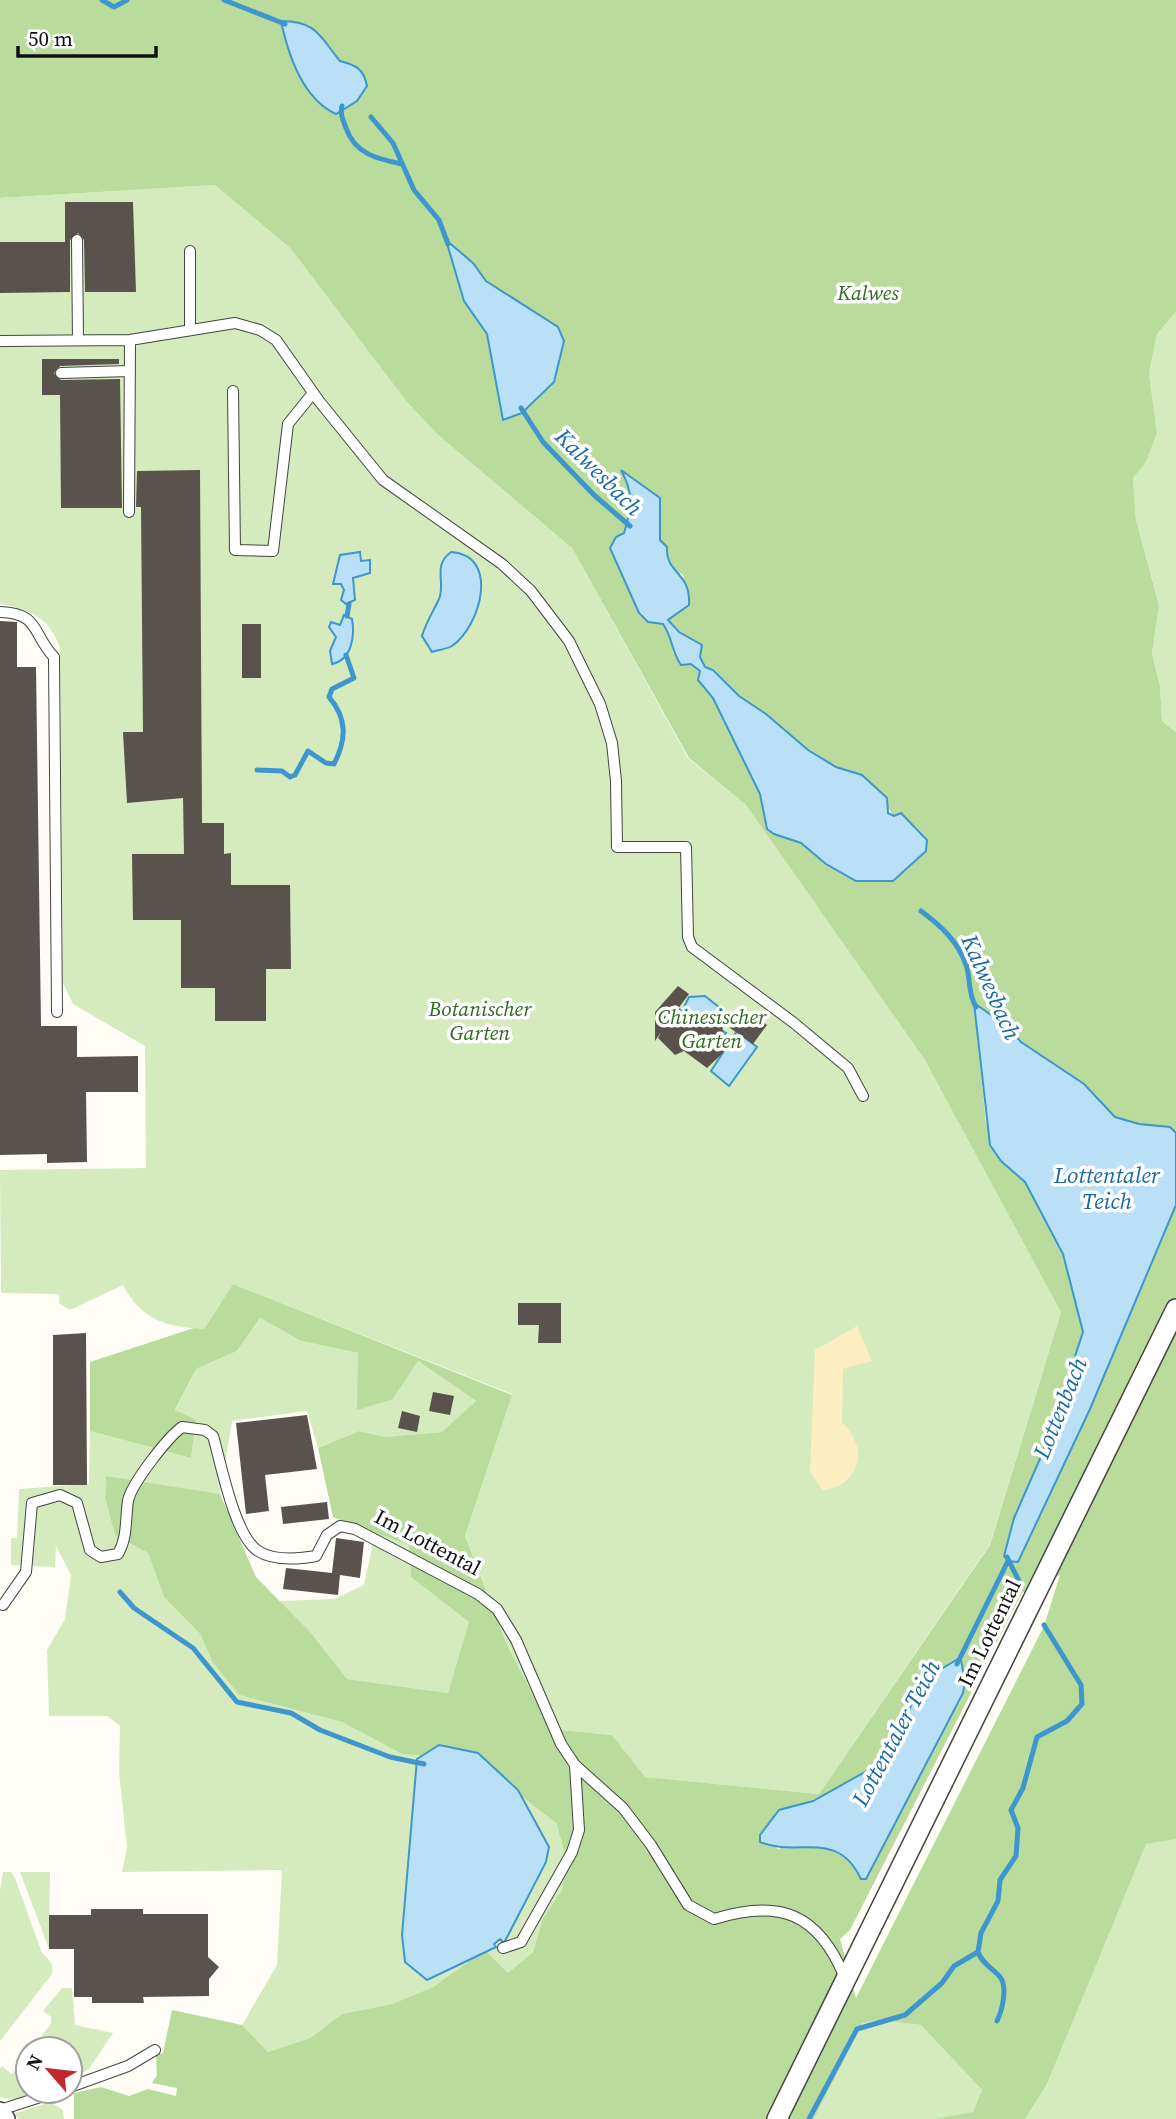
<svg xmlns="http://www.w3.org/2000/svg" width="1176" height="2119" font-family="'Source Serif 4',serif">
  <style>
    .green { fill: #d5ebbd }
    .forest { fill: #b9dc9c; fill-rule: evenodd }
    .sand { fill: #fbeec1 }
    .water { fill: #b9e0f7; stroke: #3f96cf; stroke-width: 2 }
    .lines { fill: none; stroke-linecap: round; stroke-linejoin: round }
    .stream { stroke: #3f96cf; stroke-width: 5 }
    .building { fill: #5a524d }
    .lane-casing { stroke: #444; stroke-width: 12 }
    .street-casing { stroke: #444; stroke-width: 22 }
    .lane { stroke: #fff; stroke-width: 10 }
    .street { stroke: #fff; stroke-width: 19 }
    .labels { text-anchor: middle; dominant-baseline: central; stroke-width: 7; stroke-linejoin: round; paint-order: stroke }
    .park-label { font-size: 21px; font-style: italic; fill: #2f6b1f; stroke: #fff }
    .street-label { font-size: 21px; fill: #111; stroke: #fff }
    .water-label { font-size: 23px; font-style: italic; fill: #1768a6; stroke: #fff }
  </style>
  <rect width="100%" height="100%" fill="#fffdf5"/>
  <!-- green -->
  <path class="green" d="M215,185L291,249L406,401L437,434L572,548L688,758L746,805L994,1158L1061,1312L990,1544L819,1794L644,1777L612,1735L551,1729L507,1645L465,1536L512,1394L233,1284L204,1329C166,1327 141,1320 123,1285L70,1310L59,1303V1294L1,1293L0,1170L146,1168L145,1046L73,1004L63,983L60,648C50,618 30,609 0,604V198Z
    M1176,312V732L1162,721L1160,686L1152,654L1159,604L1136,520L1133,478L1146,462L1157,433L1149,373L1157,334Z
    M260,1318L301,1341L358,1353L393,1399L418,1361L476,1401L443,1432L385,1437L359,1431L318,1448L307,1411L232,1421L220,1494L106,1477L105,1498L115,1535L148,1553L164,1597L200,1634L213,1663L239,1695L342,1722L402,1754L476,1761L556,1823L566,1857L562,1890L543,1918L533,1952L508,1973L485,1950L433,1987L392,2004L342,2014L310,2038L268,2052L242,2025L277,1965L282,1870L122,1872L127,1848L119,1772L120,1726L107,1716H49L47,1650L65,1619L71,1575L56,1546L55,1567L11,1565V1538H17L19,1489L89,1484L90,1431L191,1458L196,1420L175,1411L196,1369L237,1351Z
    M376,1529L409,1545L411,1577L470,1622L448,1693L347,1679L279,1601L334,1599L364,1585Z
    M1176,1839V2119H1025L1047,2084L1146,1843Z
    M3,1872H11L15,1878L42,1953C49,1960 54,1963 52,1974L0,2041V1890Z
    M20,1872H50L49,1949Z
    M62,1988H72L75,2025L113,2033L89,2069L70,2080V2049H31L51,2024V2017L43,2011Z
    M877,2020L921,2025L982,2090L973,2112L933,2119H814L862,2022Z
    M28,2053V2091H39L14,2100L0,2097V2068L2,2066L12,2074Z
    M51,2102L63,2110L64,2119H18L15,2113Z"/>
  <!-- forest -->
  <path class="forest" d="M0,0H1176V312L1157,334L1149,373L1157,433L1146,462L1133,478L1136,520L1159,605L1152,654L1160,686L1162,721L1176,732V1133L1170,1127L1139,1124L1115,1117L1084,1084L1021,1042L1007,1026L974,1004L986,1123L1001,1161L1025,1182L1063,1254L1083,1332L1043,1452L1014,1518L1090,1409L1176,1205V1839L1146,1844L1047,2084L1025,2119H933L973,2112L982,2090L921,2025L877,2020L862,2023L814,2119H74V2093L101,2087L129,2096L148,2089L176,2096L177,2088L152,2083L157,2075L156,2055L163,2053L172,2010L242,2025L268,2052L310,2038L342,2014L392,2004L433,1987L485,1950L508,1973L533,1952L543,1918L562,1890L566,1857L556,1823L476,1761L402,1754L342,1722L239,1695L213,1663L200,1634L164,1597L148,1553L115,1535L105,1498L106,1476L220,1494L256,1577L309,1631L347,1679L448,1693L469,1622L411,1577L409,1545L333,1517L318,1448L359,1431L385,1437L442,1432L476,1401L418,1361L393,1399L357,1410L358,1353L301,1341L260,1318L237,1351L196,1369L175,1410L196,1420L191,1458L90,1431V1362L194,1328L204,1329L233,1284L512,1395L465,1536L507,1645L551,1729L612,1735L645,1777L819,1794L990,1545L1061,1312L925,1060L746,805L689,758L572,548L437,434L406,401L291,249L215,185L0,198ZM447,241L473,263L486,281L558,327L504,419L487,334L464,301ZM622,472L660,498V540L667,547C666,560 672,569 683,575L689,605L668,619L679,632L702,645L700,657L705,667L714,670L739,696L766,714L808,750L836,767L862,775L894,816L826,864L801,843L774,834L767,829L760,794L713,698L698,680L700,671L673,653L672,637L663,624L648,622L639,613L616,537L624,533C632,508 635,496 622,472ZM1060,1575L1044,1626L856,1998L840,1939L850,1930L1022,1593ZM958,1659L965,1681L963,1693L866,1879H861C845,1846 811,1840 777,1849L779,1810C826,1799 879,1774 903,1729C907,1723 907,1715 910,1709C919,1685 939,1673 958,1659Z"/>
  <!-- sand -->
  <path class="sand" d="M857,1326L872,1361L843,1369L842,1422C862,1442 866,1469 839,1486C834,1489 828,1488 823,1491L810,1472L815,1350Z"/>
  <!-- water -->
  <path class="water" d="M281,21C317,21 320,37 340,61C356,65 364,69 367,86L357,101L336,114C303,99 288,54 281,21Z
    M446,240L473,263L486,281L558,327L564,341L554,382L522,413L503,420L487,334L464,301Z
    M621,470L660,498V540L667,547C665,574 691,571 689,605L668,620L679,632L702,645L700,657L705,667L713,670L739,696L766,714L808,750L836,767L862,775L887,798L888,813L894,816L901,813L927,840L926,851L893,881H856L826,864L801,843L774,834L767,829L760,794L713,698L698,680L700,671L691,664L681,665C671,651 673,638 663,624L648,622L639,613L610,548L616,537L624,533C632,507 634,494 621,470Z
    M360,552L361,561L370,560V573L353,578L355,600L346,604L341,600L344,590L341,584H333L340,555Z
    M451,552C500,555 481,626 452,646C447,649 438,650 432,652L422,636C426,622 433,612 439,599C446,582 432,566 451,552Z
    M344,615L352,619C355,636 352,660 332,664L330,651L336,637L329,627L331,622L340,625Z
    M705,996L725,1012L721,1018H713L711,1024L726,1033L721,1040L725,1044L666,1009L675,1006L682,1011L689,997Z
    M974,1003L1007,1026L1021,1042L1084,1084L1115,1117L1139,1124L1170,1127L1176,1133V1205L1090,1409L1018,1562L1008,1561L1004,1556L1014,1518L1043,1452L1083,1332L1063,1254L1025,1182L1001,1161L990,1145Z
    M742,1023L741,1035L757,1047L729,1086L711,1071Z
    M958,1659L961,1660L965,1681L963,1693L866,1879H861C837,1828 798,1858 760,1842V1835L779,1810L813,1801L872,1768L903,1731L911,1705L923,1689L941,1669Z
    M439,1745L478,1753L518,1790L549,1847L546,1862L504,1943L500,1939L494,1944L496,1947L427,1980L405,1962L402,1935L417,1759Z"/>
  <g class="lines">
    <!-- stream -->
    <path class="stream" d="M102,0L114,7L127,0
      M224,0L285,24
      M342,106C340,114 343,120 346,128C355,154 377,159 402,164
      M371,117L393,143L414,190L439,220L448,244
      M521,408L543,442L594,495L630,526
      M347,616L349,604
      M257,770L282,771L290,777L295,775L308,751L326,763L334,764C347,739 347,718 329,697L332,689L354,678L346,655
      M921,911C940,925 958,941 966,965C971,978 967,991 976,1007
      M1007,1557L1020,1583
      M120,1592L134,1608L193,1648L237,1702L291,1713L320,1730L390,1757L424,1764
      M957,1664L1008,1561
      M978,1952C983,1965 993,1968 1000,1977C1008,1987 1002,2011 997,2021
      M809,2119L857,2029L905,2015L942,1983L954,1966L978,1952L981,1933L998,1901L1000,1880L1016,1856L1018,1828L1011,1810L1023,1788L1037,1737L1067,1721L1082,1704L1081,1685L1044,1625"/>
  </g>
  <!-- building -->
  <path class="building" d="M65,202H133L136,292H85L84,240L78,233L70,240V292L0,293V242H65Z
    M42,359H119V364L60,366L54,373L61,380L120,379L122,508H61L60,395H42Z
    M200,470L202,823H224V854L231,853V885H290L291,969H266V1021H215V988H181V920H133L132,854H184L183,798L127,803L123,732H143L141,507H136L137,471Z
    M0,621L17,622V667H36L41,1026H77V1057L138,1056V1092H86L87,1162L47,1163V1154L0,1155Z
    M242,624H261V678H242Z
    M678,986L689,994L674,1014L721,1021L727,1049L707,1068L684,1051L675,1055L658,1038L661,1032L655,1041V1012Z
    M741,1014L751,1021L755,1016L767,1025L753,1044L730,1028Z
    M518,1303H561V1343H538L539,1325H518Z
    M86,1333L87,1485H53V1335Z
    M433,1392L454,1396L450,1415L429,1411Z
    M402,1411L420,1416L417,1432L398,1428Z
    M307,1415L317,1469L265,1475L269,1511L246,1514L236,1423Z
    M327,1502L329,1519L283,1524L281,1507Z
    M336,1538L364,1542L360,1578L340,1575L338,1595L283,1589L286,1568L332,1573Z
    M91,1909H143V1914H208V1957L219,1967L209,1979V1996L143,1997L144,2003H92V1997H74V1949H49V1915H91Z"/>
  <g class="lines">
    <!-- lane casing -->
    <g class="lane-casing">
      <path id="lane" d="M77,240L78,340
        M190,251V328
        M0,341L130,340L235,323L260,330L276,340L319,401L383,480L502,564L531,591L569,641L600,704L612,743L616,781L617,847H686L688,937L692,947L794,1023L848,1068L863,1096
        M61,373L130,371
        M233,391L235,550L273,551L288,424L313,393
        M129,512L130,340
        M0,612C40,613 32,634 54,657L57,1012
        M3,1605L26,1572L32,1503L60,1495L77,1503L90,1550L101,1557L118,1554C128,1536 125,1520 128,1501C131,1484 168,1437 182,1427L205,1430L213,1436C221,1463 234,1535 258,1551C274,1561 299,1559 316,1556L327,1535L340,1526L355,1529L478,1594L497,1609L516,1640L561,1744L575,1765L623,1808L651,1845L688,1905L714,1919C779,1899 818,1912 845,1978
        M503,1948L521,1942L572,1852L579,1830L575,1765
        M70,2087L128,2066L155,2050
        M0,2110L59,2091"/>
    </g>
    <!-- street casing -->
    <g class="street-casing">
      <path id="street" d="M0,2112L5,2119
        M777,2119L1176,1309"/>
    </g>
    <!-- lane -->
    <use href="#lane" class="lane"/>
    <!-- street -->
    <use href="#street" class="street"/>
  </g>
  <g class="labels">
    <!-- park labels -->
    <g class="park-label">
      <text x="868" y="292">Kalwes</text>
      <text x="480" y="1008">Botanischer<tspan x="480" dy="24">Garten</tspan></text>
      <text x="712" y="1016">Chinesischer<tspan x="712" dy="24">Garten</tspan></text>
    </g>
    <!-- street labels -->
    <g class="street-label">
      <text transform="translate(428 1542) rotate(28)">Im Lottental</text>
      <text transform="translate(989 1633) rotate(-64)">Im Lottental</text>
    </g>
    <!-- water labels -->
    <g class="water-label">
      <text transform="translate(599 472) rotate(45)">Kalwesbach</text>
      <text transform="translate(991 987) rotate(66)">Kalwesbach</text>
      <text x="1107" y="1175">Lottentaler<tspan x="1107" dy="26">Teich</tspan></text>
      <text transform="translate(1060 1408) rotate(-68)">Lottenbach</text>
      <text transform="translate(896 1733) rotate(-62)">Lottentaler Teich</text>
    </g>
  </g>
  <!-- north arrow -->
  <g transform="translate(49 2070) rotate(298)"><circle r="33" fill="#ffffff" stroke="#a0a0a0" stroke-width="2"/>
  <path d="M0-5L12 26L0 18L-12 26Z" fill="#c4262e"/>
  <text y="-10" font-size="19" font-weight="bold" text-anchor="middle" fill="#111111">N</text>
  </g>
  <!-- scale -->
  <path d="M18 46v10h138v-10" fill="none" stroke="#111111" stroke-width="3.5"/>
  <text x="28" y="46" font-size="21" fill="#111111" stroke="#ffffff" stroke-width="5" paint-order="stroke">50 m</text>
</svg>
